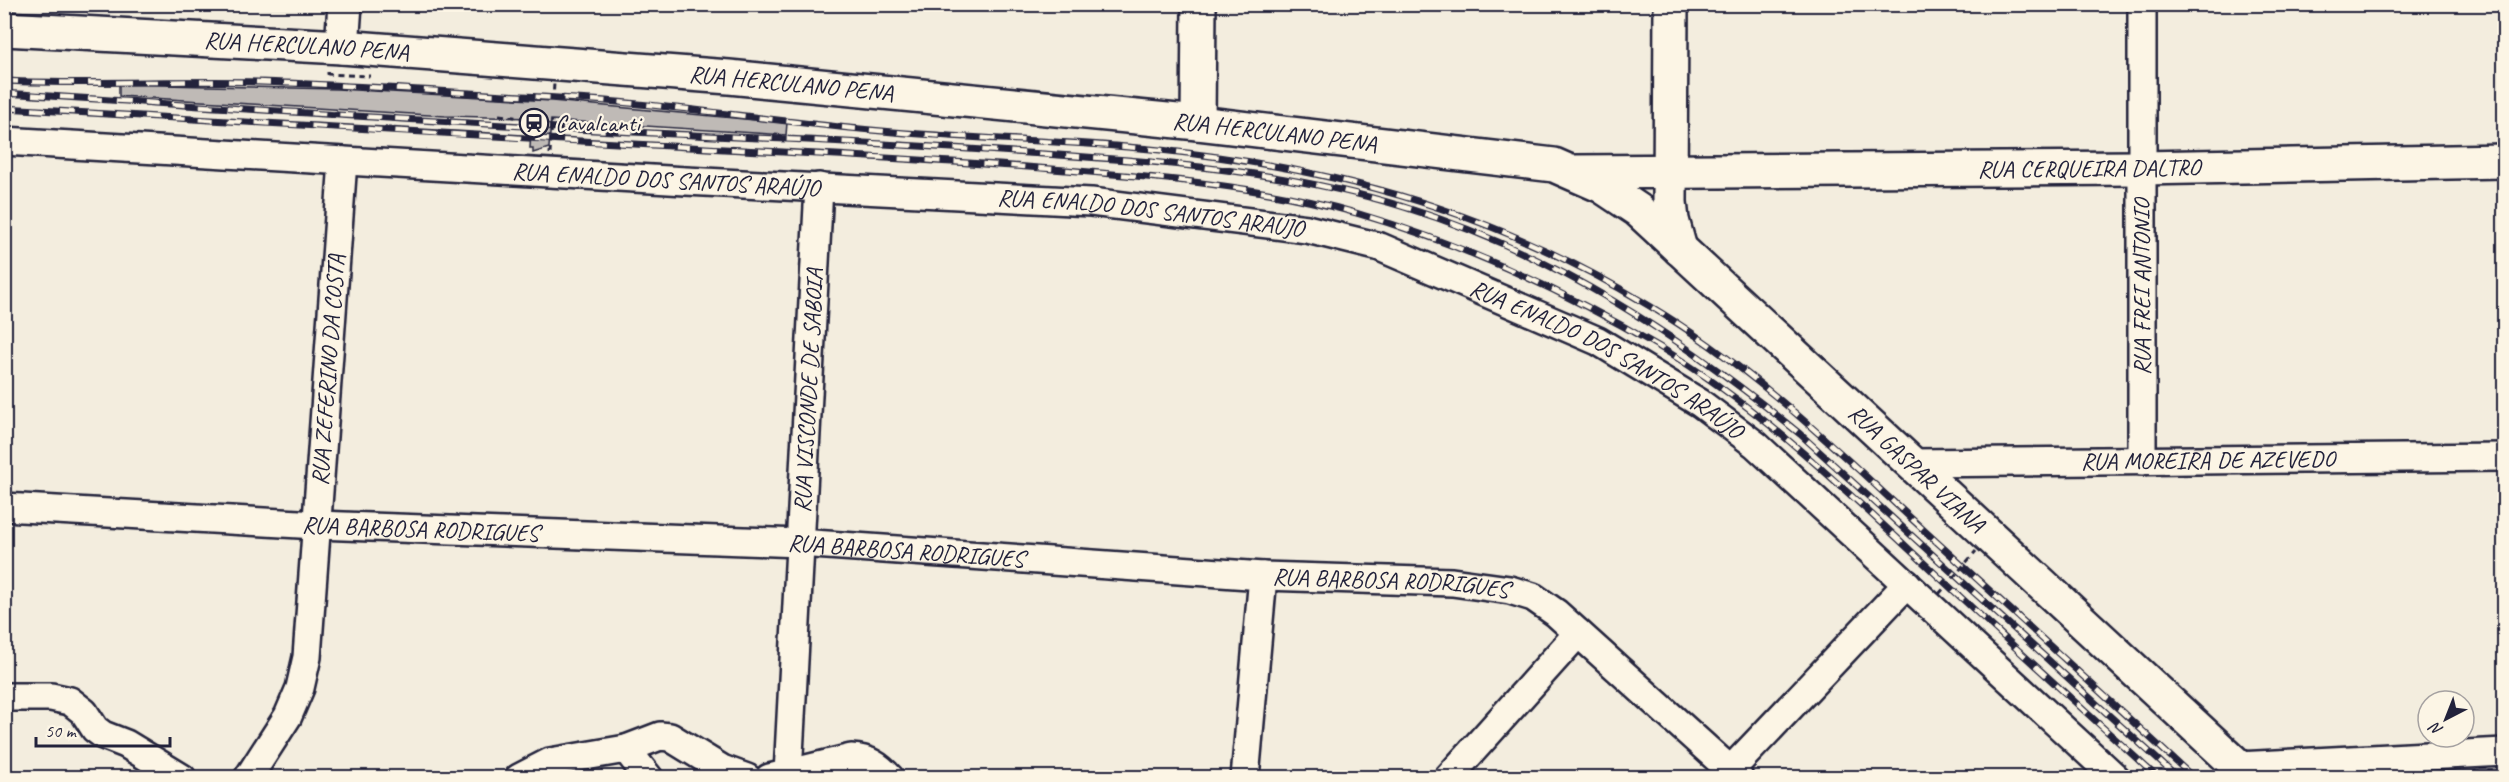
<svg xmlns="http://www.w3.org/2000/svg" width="2509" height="782" font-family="Caveat,sans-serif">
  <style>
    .building { fill: #bfbab6; stroke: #22223b; stroke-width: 1.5 }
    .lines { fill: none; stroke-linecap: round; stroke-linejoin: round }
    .minor-casing { stroke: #22223b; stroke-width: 32 }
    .major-casing { stroke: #22223b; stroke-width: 38 }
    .path { stroke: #22223b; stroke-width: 3; stroke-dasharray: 6 4.5; stroke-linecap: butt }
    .minor { stroke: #fcf5e5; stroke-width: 27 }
    .major { stroke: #fcf5e5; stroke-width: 33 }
    .rail-casing { stroke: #22223b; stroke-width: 7 }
    .rail { stroke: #fcf5e5; stroke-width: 4.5; stroke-dasharray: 14; stroke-linecap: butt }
    .path-bridge { stroke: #22223b; stroke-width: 3; stroke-dasharray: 6 4.5; stroke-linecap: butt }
    .labels { text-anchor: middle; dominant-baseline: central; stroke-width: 4.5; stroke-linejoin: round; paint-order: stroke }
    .street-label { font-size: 24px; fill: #22223b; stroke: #fcf5e5 }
    .poi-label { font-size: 24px; fill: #22223b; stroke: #fcf5e5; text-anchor: start }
  </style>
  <rect width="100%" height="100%" fill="#f3edde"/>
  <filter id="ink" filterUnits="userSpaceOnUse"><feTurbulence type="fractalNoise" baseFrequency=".0167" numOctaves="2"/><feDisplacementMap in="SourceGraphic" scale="12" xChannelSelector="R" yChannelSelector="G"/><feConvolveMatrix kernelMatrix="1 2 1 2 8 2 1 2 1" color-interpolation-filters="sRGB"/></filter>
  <g filter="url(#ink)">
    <!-- building -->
    <path class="building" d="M119,84L337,89L552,101L787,123L786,135L551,120L549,148L533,153V148H530L532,118L445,116L119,96Z"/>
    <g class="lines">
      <!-- minor casing -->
      <g class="minor-casing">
        <g id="minor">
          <path d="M2142,4V461"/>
          <path id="s1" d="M4,141L686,181L1091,202L1307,229L1380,247L1598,341L1700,403L1756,445L2116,778"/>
          <path id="s2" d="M1912,463L2504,457"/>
          <path id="s3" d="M4,507L317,525L799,543L1263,576L1452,582L1510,590L1533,597L1556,613L1739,778"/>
          <path d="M4,697H51L70,701L84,712L95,729L103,735L126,744L182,778"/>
          <path d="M2238,766L2504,752"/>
          <path id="s4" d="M788,774L819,187"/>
          <path id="s5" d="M248,778L288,716L300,688L307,657L343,161"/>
          <path d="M519,778L550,762L626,749"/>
          <path d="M649,778L626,749L660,736L670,737L722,769L747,778"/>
          <path d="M769,778L851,758C869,759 878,765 890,778"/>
          <path d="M1245,778L1263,576"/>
          <path d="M1448,778L1578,633"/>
          <path d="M1723,778L1907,584"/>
        </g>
      </g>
      <!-- major casing -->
      <g class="major-casing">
        <g id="major">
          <path d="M1671,4L1670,202L1672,220L1680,249"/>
          <path id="s6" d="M4,29L342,47L729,77L1198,123L1554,165L1602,186L1638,210L2251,778"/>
          <path d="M342,47L345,4"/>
          <path d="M1198,123L1199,4"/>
          <path id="s7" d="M1576,172L2142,168L2504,161"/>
        </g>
      </g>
      <!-- path -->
      <path class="path" d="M328,72V74L370,76
        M499,115L552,122"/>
      <!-- minor -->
      <use href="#minor" class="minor"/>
      <!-- major -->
      <use href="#major" class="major"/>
      <!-- rail casing -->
      <g class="rail-casing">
        <path id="rail" d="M4,81C89,85 173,80 258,82C358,85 458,93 558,98C667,103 774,122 882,131C994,141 1107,141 1218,157C1374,179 1513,223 1648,305C1753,367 1838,451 1927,533C2016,615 2105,696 2194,778
          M4,93C248,109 491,126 735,137C838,141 941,147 1044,154C1166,162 1287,171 1404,207C1554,253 1680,336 1800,434L2178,778
          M4,108C232,121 460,135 688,147C814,154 940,160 1065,170C1163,178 1262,186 1356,213C1463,244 1562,290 1658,346C1761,407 1853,497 1940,578C2012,645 2085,711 2158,778"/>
      </g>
      <!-- rail -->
      <use href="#rail" class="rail"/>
      <!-- path-bridge -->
      <path class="path-bridge" d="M553,101L554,83
        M550,154L552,120
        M1939,594L1976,551"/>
    </g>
  </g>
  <!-- icons -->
  <defs>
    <g id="station-ring" transform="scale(1.5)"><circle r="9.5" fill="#fcf5e5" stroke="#22223b" stroke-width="1.5"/><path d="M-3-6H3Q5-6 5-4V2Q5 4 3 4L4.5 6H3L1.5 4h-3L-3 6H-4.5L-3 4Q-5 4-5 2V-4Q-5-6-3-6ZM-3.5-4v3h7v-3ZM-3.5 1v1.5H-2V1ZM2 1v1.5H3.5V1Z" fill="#22223b"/></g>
  </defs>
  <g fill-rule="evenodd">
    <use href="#station-ring" x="534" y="123"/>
  </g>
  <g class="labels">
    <!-- street labels -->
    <g class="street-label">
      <text stroke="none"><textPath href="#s6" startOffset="303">RUA HERCULANO PENA</textPath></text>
      <text stroke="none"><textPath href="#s6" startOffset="789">RUA HERCULANO PENA</textPath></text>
      <text stroke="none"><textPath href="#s6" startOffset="1275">RUA HERCULANO PENA</textPath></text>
      <text stroke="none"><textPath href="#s7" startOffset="513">RUA CERQUEIRA DALTRO</textPath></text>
      <text stroke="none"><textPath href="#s1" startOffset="663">RUA ENALDO DOS SANTOS ARAÚJO</textPath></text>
      <text stroke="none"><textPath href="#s1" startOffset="1149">RUA ENALDO DOS SANTOS ARAÚJO</textPath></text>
      <text transform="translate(2142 287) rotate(-90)">RUA FREI ANTONIO</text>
      <text stroke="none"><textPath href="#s1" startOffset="1635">RUA ENALDO DOS SANTOS ARAÚJO</textPath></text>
      <text stroke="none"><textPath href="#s5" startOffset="424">RUA ZEFERINO DA COSTA</textPath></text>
      <text stroke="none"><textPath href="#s4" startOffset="384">RUA VISCONDE DE SABOIA</textPath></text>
      <text stroke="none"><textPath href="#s2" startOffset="296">RUA MOREIRA DE AZEVEDO</textPath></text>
      <text stroke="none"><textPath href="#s6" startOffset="2032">RUA GASPAR VIANA</textPath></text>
      <text stroke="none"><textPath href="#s3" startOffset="417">RUA BARBOSA RODRIGUES</textPath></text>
      <text stroke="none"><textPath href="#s3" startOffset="903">RUA BARBOSA RODRIGUES</textPath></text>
      <text stroke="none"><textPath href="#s3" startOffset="1389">RUA BARBOSA RODRIGUES</textPath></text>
    </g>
    <!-- poi labels -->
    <g class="poi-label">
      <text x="555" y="123">Cavalcanti</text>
    </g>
  </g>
  <!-- margin -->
  <rect width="2509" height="782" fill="none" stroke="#fcf5e5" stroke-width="24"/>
  <rect x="12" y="12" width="2485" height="758" fill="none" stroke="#22223b" stroke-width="2" filter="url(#ink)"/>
  <!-- north arrow -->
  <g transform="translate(2446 719) rotate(222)"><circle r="28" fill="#fcf5e5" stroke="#a5a1a1" stroke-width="1.5"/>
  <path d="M0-4.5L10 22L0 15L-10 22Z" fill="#22223b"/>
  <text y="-9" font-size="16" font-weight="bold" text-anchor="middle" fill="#22223b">N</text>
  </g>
  <!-- scale -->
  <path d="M36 737v9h134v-9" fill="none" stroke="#22223b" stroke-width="3"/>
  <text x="45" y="737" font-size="18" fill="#22223b" stroke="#fcf5e5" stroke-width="4.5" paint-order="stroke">50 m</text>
</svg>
